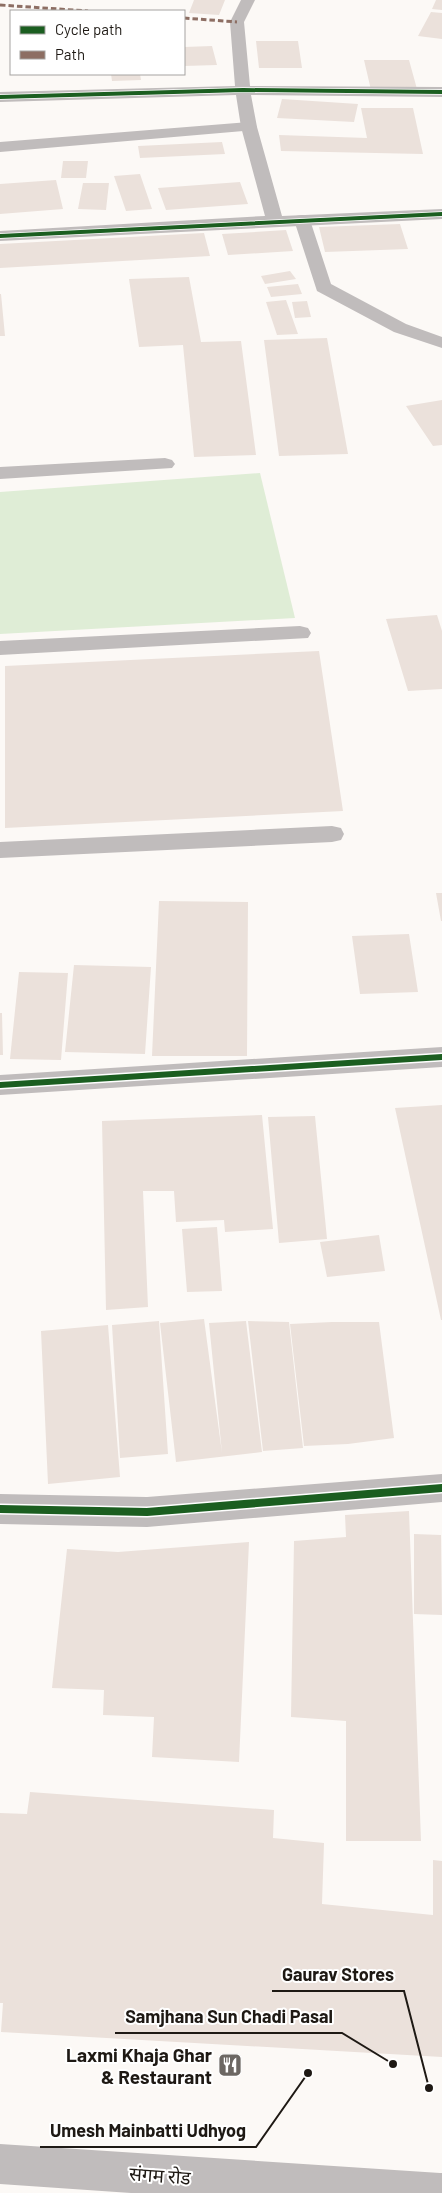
<svg xmlns="http://www.w3.org/2000/svg" width="442" height="2193" font-family="Barlow,'Noto Sans Devanagari',sans-serif">
  <style>
    .green { fill: #dfedd6 }
    .building { fill: #ebe1db }
    .lines { fill: none; stroke-linecap: round; stroke-linejoin: round }
    .service { fill: #c0bcbc; fill-rule: evenodd }
    .minor { fill: #c0bcbc; fill-rule: evenodd }
    .tertiary { fill: #c0bcbc; fill-rule: evenodd }
    .quiet { stroke: #8d6e63; stroke-width: 3; stroke-dasharray: 5.5 3; stroke-linecap: butt }
    .cycleway-far2-casing { stroke: #fff; stroke-width: 5.5 }
    .cycleway-far1-casing { stroke: #fff; stroke-width: 9 }
    .cycleway-casing { stroke: #fff; stroke-width: 11 }
    .cycleway-far2 { stroke: #1b5e20; stroke-width: 4 }
    .cycleway-far1 { stroke: #1b5e20; stroke-width: 6 }
    .cycleway { stroke: #1b5e20; stroke-width: 8 }
    .labels { text-anchor: middle; dominant-baseline: central; stroke-width: 4; stroke-linejoin: round; paint-order: stroke }
    .near-poi-label { font-size: 19px; font-weight: bold; fill: #1e1914; stroke: #fff; text-anchor: end }
    .near-street-label { font-size: 19px; fill: #1e1914; stroke: #fff }
    .leader { fill: none; stroke: #1e1914; stroke-width: 2 }
    .callout-dot { fill: #1e1914; stroke: #fff; stroke-width: 2 }
    .callout-label { font-size: 18px; text-anchor: middle; font-weight: bold; fill: #1e1914; stroke: #fff; stroke-width: 4; stroke-linejoin: round; paint-order: stroke }
  </style>
  <rect width="100%" height="100%" fill="#fcf9f6"/>
  <!-- green -->
  <path class="green" d="M260,473L295,618L0,634V492Z"/>
  <!-- building -->
  <path class="building" d="M194,0H225L219,15L189,13Z
    M436,0H442V10L432,9Z
    M431,12L442,13V39L418,36Z
    M256,41H298L302,68H259Z
    M212,46L217,65L184,66V47Z
    M364,60H409L417,89L371,90Z
    M111,74H140L141,80L112,81Z
    M282,99L358,104L354,122L277,118Z
    M361,108H413L423,154L281,151L279,135L367,138Z
    M222,142L225,154L140,158L138,146Z
    M63,161H88L86,178H61Z
    M140,174L152,209L126,211L114,176Z
    M56,180L63,209L0,214V184Z
    M240,182L248,204L166,210L158,188Z
    M83,183H109L106,210L78,209Z
    M400,224L408,249L325,252L319,227Z
    M286,230L293,251L228,255L222,234Z
    M204,233L210,256L0,268V244Z
    M290,271L296,279L265,284L261,276Z
    M189,277L201,342L241,341L256,455L194,457L183,345L139,347L129,279Z
    M298,284L302,294L271,297L267,287Z
    M0,294H1L5,336H0Z
    M286,300L298,334L277,335L266,302Z
    M307,301L311,317L295,318L292,302Z
    M327,338L348,454L279,456L264,340Z
    M442,400V445L433,446L406,406Z
    M437,615L442,631V689L408,691L386,619Z
    M319,651L343,811L5,828V666Z
    M436,893H442V921H441Z
    M159,901L248,902L247,1056H152Z
    M409,934L418,992L360,994L352,936Z
    M74,965L151,967L145,1054L65,1052Z
    M19,972L68,973L61,1060L10,1059Z
    M0,1013H2L3,1055H0Z
    M442,1105V1320H441L395,1108Z
    M262,1115L273,1229L225,1232L224,1220L176,1222L174,1191H143L148,1307L106,1310L102,1121Z
    M315,1116L327,1239L279,1243L268,1117Z
    M217,1227L222,1291L187,1292L182,1229Z
    M379,1235L385,1271L327,1277L320,1242Z
    M204,1319L222,1453L209,1323L246,1321L262,1452L176,1462L160,1323Z
    M159,1321L168,1454L120,1458L112,1325Z
    M248,1321L289,1322L303,1448L263,1451Z
    M332,1322H379L394,1438L348,1444L304,1446L290,1324Z
    M108,1325L120,1477L48,1484L41,1331Z
    M409,1511L421,1841H346V1721L291,1717L294,1541L346,1537L345,1515Z
    M414,1534L441,1535L442,1615L414,1614Z
    M249,1542L239,1762L152,1757L154,1717L103,1715L104,1690L52,1688L67,1549L118,1552Z
    M30,1792L274,1810L273,1838L324,1843L322,1904L433,1915V1860L442,1861V2057L1,2032L3,2003H0V1813L27,1814Z"/>
  <g class="lines">
    <!-- service -->
    <path class="service" d="M249,122L255,124L257,127L255,130L0,152V142Z
      M302,215L308,216L310,220L331,284L406,324L442,337V348L394,332L317,291L294,220L296,216Z
      M300,626L308,628L311,633L308,638L0,655V641Z
      M332,826L341,828L344,834L341,840L332,842L0,858V842Z"/>
    <!-- minor -->
    <path class="minor" d="M241,0H255L244,22L250,86L442,87V97L251,95L257,127L282,216L442,209V219L0,241V231L265,216L241,127L236,95L0,102V92L235,86L230,22Z
      M165,458L172,460L175,464L172,468L0,479V467Z
      M442,1047V1067L0,1095V1075Z
      M442,1474V1502L147,1527L0,1524V1494L147,1497Z"/>
    <!-- tertiary -->
    <path class="tertiary" d="M0,2144L440,2173H442V2193H131L0,2184Z"/>
    <!-- quiet -->
    <path class="quiet" d="M0,5L88,11
      M184,18L237,22"/>
    <!-- cycleway-far2 casing -->
    <g class="cycleway-far2-casing">
      <path id="cycleway-far2" d="M0,97L243,90L442,92
        M0,236L442,214"/>
    </g>
    <!-- cycleway-far1 casing -->
    <g class="cycleway-far1-casing">
      <path id="cycleway-far1" d="M0,1085L442,1057"/>
    </g>
    <!-- cycleway casing -->
    <g class="cycleway-casing">
      <path id="cycleway" d="M0,1509L147,1512L442,1488"/>
    </g>
    <!-- cycleway-far2 -->
    <use href="#cycleway-far2" class="cycleway-far2"/>
    <!-- cycleway-far1 -->
    <use href="#cycleway-far1" class="cycleway-far1"/>
    <!-- cycleway -->
    <use href="#cycleway" class="cycleway"/>
  </g>
  <!-- icons -->
  <defs>
    <g id="restaurant-square" transform="scale(1.25)"><rect x="-9" y="-9" width="18" height="18" rx="4" fill="#6c6763" stroke="#fff"/><path d="M-5-6h1v4h1v-4h1v4h1v-4h1v5L-1.5 .5V6h-2V.5L-5-1ZM5-6V6H3V1.5H1.5Q1.5-4 5-6Z" fill="#fff"/></g>
  </defs>
  <g fill-rule="evenodd">
    <use href="#restaurant-square" x="230" y="2065"/>
  </g>
  <g class="labels">
    <!-- near-poi labels -->
    <g class="near-poi-label">
      <text x="212" y="2054">Laxmi Khaja Ghar<tspan x="212" dy="22">&amp; Restaurant</tspan></text>
    </g>
    <!-- near-street labels -->
    <g class="near-street-label">
      <text transform="translate(160 2175) rotate(4)">संगम रोड</text>
    </g>
  </g>
  <!-- callouts -->
  <path class="leader" d="M429 2088L404 1991H272M393 2064L342 2033H115M308 2073L256 2147H40"/>
  <g class="callout-dot">
    <circle cx="429" cy="2088" r="5"/>
    <circle cx="393" cy="2064" r="5"/>
    <circle cx="308" cy="2073" r="5"/>
  </g>
  <g class="callout-label">
    <text x="338" y="1981">Gaurav Stores</text>
    <text x="229" y="2023">Samjhana Sun Chadi Pasal</text>
    <text x="148" y="2137">Umesh Mainbatti Udhyog</text>
  </g>
  <!-- legend -->
  <rect x="10" y="10" width="175" height="65" fill="#ffffff" stroke="#a5a3a1"/>
  <rect x="20" y="26" width="25" height="8" fill="#1b5e20" stroke="#a5a3a1"/>
  <text x="55" y="35" font-size="15" fill="#1e1914">Cycle path</text>
  <rect x="20" y="51" width="25" height="8" fill="#8d6e63" stroke="#a5a3a1"/>
  <text x="55" y="60" font-size="15" fill="#1e1914">Path</text>
</svg>
